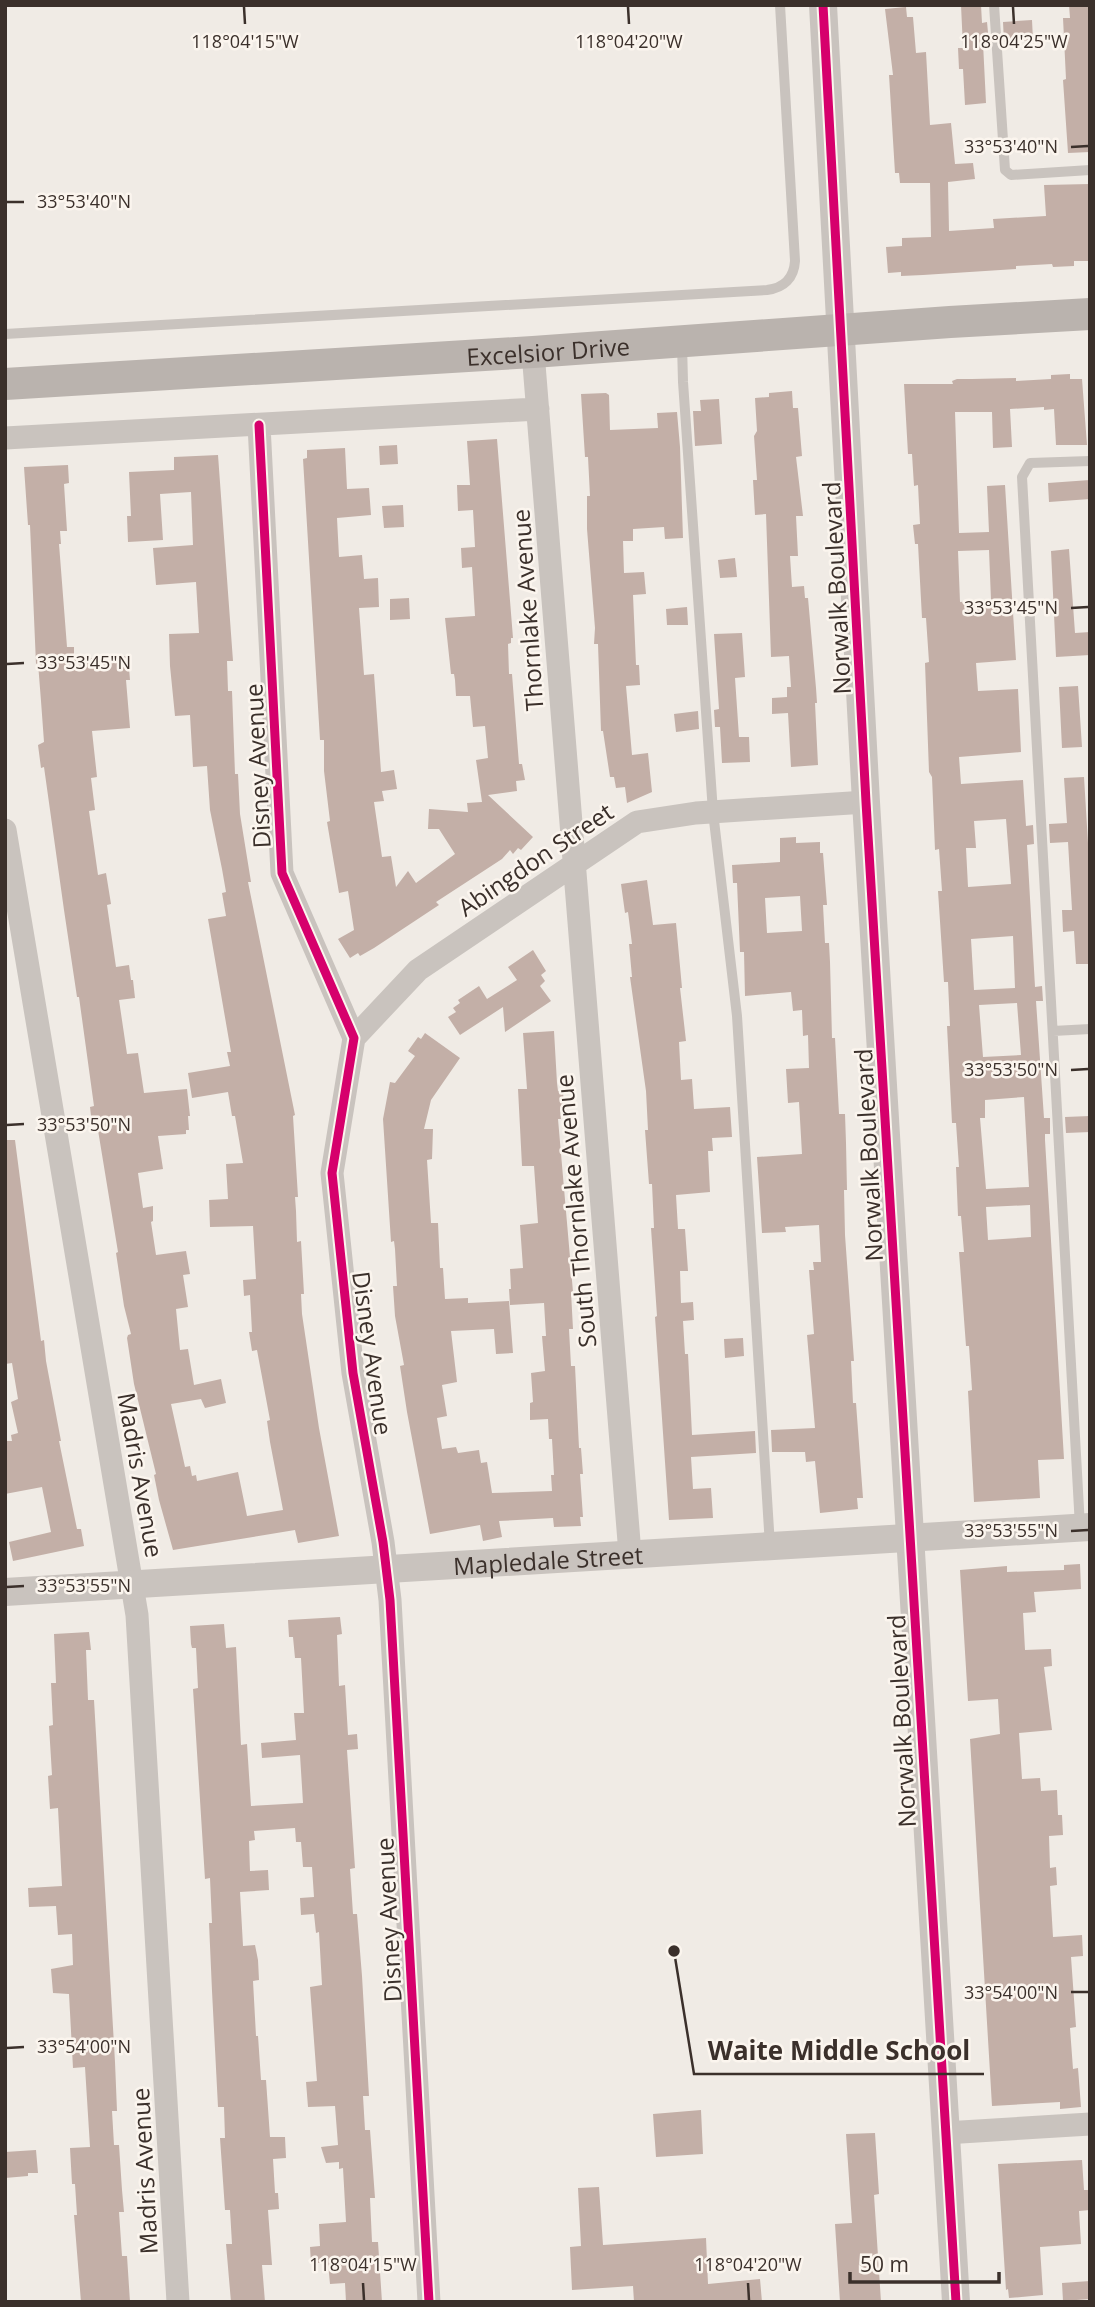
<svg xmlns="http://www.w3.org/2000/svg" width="1095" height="2307" font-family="'Open Sans',sans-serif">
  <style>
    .building { fill: #c3afa7; fill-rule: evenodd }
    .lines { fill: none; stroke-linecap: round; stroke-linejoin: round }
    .service { stroke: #c9c3be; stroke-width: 10 }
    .minor { stroke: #c9c3be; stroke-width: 23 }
    .tertiary { stroke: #c9c3be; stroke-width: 28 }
    .secondary { stroke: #bab3ae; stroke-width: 32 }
    .cycleway-casing { stroke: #fbf5ee; stroke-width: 13 }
    .cycleway { stroke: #d6006c; stroke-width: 9 }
    .ticks { fill: none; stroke: #3b302b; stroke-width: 2.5 }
    .labels { text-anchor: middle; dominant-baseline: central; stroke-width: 5; stroke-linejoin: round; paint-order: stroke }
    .street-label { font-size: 24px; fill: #3b302b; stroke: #fbf5ee }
    .ticks-label { font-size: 18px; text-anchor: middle; fill: #3b302b; stroke: #fbf5ee; stroke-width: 5; stroke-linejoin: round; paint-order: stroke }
    .leader { fill: none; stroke: #3b302b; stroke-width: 2.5 }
    .callout-dot { fill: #3b302b; stroke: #fbf5ee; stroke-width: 2.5 }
    .callout-label { font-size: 26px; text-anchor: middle; font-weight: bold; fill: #3b302b; stroke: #fbf5ee; stroke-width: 5; stroke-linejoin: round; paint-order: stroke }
  </style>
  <rect width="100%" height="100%" fill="#f0ebe5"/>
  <!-- building -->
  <path class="building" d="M961,5H981L982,23L987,22L989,43H983L986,103L965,105L963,69H959L958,48H963Z
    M1069,5H1090V152L1068,153L1063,80L1066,79L1063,18H1070Z
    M906,7L907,17H913L916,53L926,52L930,125L951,123L955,164L973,163L975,179L948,182L949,231L994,228L993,219L1046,216L1044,185L1090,184V261H1074V266L1053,267L1052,264L1016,266V269L923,275L901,276V272L888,273L886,247L902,246V238L931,237L930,183H900L899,173H895L889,75H893L885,9Z
    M1032,20L1033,40L1004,42L1003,22Z
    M1070,374V379H1082L1087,445H1056L1054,409L1044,410V407L1010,409L1012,447L993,448L992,412H955L959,533L989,532L987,486L1005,485L1016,660L976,663L978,691L1018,689L1021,752L959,757L961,784L1023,780L1026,826L1033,825L1034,844L1027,845L1035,987L1042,986L1043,1001H1036L1044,1118H1050V1134H1045V1140L1064,1459L1038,1460L1040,1498L974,1502L968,1391L972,1390L969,1346H966L959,1252H964L961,1216H958L956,1167H959L956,1123H952L947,1026H950L948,982H944L938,891H942L939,849L935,850L932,777L929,772L925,663L929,662L926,618H922L918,544H915L913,525L920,524L919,505L918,485L914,486L912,454H908L904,384H953L952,381L957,379H972L1016,378V381L1051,379V375ZM989,550L991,600L960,602L958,551ZM1006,819L1011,884L968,887L966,848H976L974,821ZM1013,936L1015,988L974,990L971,939ZM1017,1003L1021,1055L983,1057L979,1005ZM1024,1097L1029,1187L986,1189L980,1118H985V1100ZM1030,1205L1031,1237L988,1240L986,1207Z
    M792,391L793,408H798L802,456L796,457L803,516H796L798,556H790L792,587L804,586L805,598H808L816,688L817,703H815L818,765L791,767L788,713L772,714V698L787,697V687H791L789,656L771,657L766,514L755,515L753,480H757L754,436L757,431L755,398L769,397V393Z
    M606,393L609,395L610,430L658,428L657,413L677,412L680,447L683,538L665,539L664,527L633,529V541H623L624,573L644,572L646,594L633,595L636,665H639L640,685L626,686L632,755L648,753L652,792L627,803L625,787L616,788L614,777H610L603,731H601L598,644H594L595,628L587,529V496H590L588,457H585L581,394Z
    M719,399L722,444L695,446L693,411H701L700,400Z
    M497,439L513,638H511V643L508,644L509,674H512L519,764H522L525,780L516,781L517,791L488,795L533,837L521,850L518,848L513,854L510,850L502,859L436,902L439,905L374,948L360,956L358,953L350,958L338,939L354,930L348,891L339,893L327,822L330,821L324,771V740H320L303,459L307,458V450L345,448L347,489L369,488L371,515L337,518L339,557L362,555L364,579L378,578L379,607L359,608L364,675L374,674L381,772L394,770L397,789L382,791L384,801L374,802L382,857L391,856L396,887L408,871L416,883L455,854L439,829H428L429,809L468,812L467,803L482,802L476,760L488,758L485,726L473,727L470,696H456L455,680L454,674H451L445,618L475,616L472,567L462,568L461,548L475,547L473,510L458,511L457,485H470L467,441Z
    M397,445L398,464L380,465L379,446Z
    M218,455L233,661H227L228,691H232L235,774H238L240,814L251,882H248L295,1115L293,1116L298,1197H295L296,1211L297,1242L301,1241L304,1294H301L302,1314L319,1428L339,1536L298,1543L295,1530L173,1550L159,1500L154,1475L156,1474L134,1384L127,1338L128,1335L131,1334L124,1306L116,1253L118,1252L97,1124H92L90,1107L94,1106L79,997H77L64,910L44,767L41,768L38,745L44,742L41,701L38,663L36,664L30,525H28L24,467L68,465L69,483L64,484L67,531H60L61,544H59L67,647H74V659L128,656L130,680H126L130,728L92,731L97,777L91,778L95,810L89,811L98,875L106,873L111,904L107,905L116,967L129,965L131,980H133L135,998L119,1000L127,1054L138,1053L144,1093L187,1089L190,1116H188L189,1130H186V1134L158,1136L163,1169L138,1173L143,1208L153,1206V1221L151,1222L156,1255L186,1251L190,1274L183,1275L188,1307L176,1309L180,1350L188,1349L194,1385L221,1379L226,1403L205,1408L201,1399L171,1404L185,1467L190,1466L192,1476L196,1475L197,1481L238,1472L247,1516L283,1510L270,1442L267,1421L270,1420L257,1350L252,1351L249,1332H252L250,1295L244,1296L243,1280L256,1279L253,1226L210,1227L209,1200L228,1199L226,1164L243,1163L235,1116H232L228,1092L192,1098L188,1073L230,1066L227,1052H231L208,919L226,916L222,893L226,892L222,869L210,810L207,766L193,767L190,715L175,716L170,666L169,634L199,633L196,582L156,585L153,548L193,545L191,492L160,494L163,540L128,542L127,516H131L129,472L174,470V457Z
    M1090,480V499L1049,502L1048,483Z
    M403,505L404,527L384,528L382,506Z
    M1069,549L1075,633L1090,632V655L1056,657L1051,551Z
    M735,558L737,577L720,578L718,560Z
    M409,598L410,619L390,620V599Z
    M687,607L688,625H667L666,609Z
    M742,633L745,677L735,678L739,737H749L750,762L722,763L720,727H715L714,710L719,709L714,634Z
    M1078,686L1082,747L1062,748L1059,687Z
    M698,711L699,729L676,732L674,714Z
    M1084,777L1090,876V886H1088L1090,964H1076L1074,931L1063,932L1062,910H1072L1068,842L1050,843L1049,824L1067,823L1064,778Z
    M796,837V843L820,842V853H823L827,905H823L825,943H829L830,962L832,1038H835L839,1114H845L846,1143L847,1190H844L845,1235L854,1361H851L853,1403H856L863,1498H857L858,1509L820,1513L815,1461L806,1462L805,1452H772L771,1430L815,1428L807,1335L814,1334L809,1270H814L813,1262H821L819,1225L785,1227L786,1232L762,1233L757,1157L802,1154L799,1102L788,1103L786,1069L809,1068L808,1035L803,1036L802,1010L793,1011L791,992L745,996L744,952H740L737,883H733L732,865L780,862V838ZM800,896L802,931L767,933L765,898Z
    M647,880L653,925L676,923L682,988H680L686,1041L679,1042L681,1080L692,1079L694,1109L730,1107L732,1137L712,1138L713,1151H708L710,1192L676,1195L678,1229H685L688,1271H680L681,1303L693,1302L694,1320L683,1321L685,1354H688L692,1435L755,1431L756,1453L691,1457L693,1489L711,1488L713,1518L669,1520L655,1317L657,1316L651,1228H654L652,1184H649L645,1130H648L646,1091L630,977H632L629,944H632L628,912L625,913L621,884Z
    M533,950L546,971L541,975L545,981L540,986L551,1001L505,1032L503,1007L460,1035L448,1017L456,1012L453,1008L460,1003L458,1000L479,986L487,999L517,980L508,967Z
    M554,1031L557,1083L558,1091L563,1090L564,1109L560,1110L561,1119H558L573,1292H571L573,1329H569L571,1366H575L579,1448H581L583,1474H580L583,1517H580L581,1526L554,1527L553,1518L499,1521L502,1537L483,1541L480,1525L430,1534L407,1412L400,1366L404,1365L395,1316L393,1286H397L395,1249L394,1241L391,1242L383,1119L390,1082L395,1083L415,1056L408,1051L418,1037L421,1039L425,1033L460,1058L431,1100L424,1129H433L432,1159L427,1160L431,1223H438L440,1268H443L445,1299L468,1298V1303L509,1301L513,1353L496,1354L494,1329L451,1331L457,1382L442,1385L447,1416L437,1418L442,1449L456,1447L458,1453L479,1450L481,1463L487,1462L492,1493L552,1491L551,1475H554L552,1439H549L548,1419L530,1420V1403L533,1402L531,1373L545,1371L542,1336H546L544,1303L510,1305L509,1289H511L510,1269L523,1268L520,1225L538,1223L534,1166H522L518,1089H527L523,1033Z
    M1090,1116V1132L1066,1133L1065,1117Z
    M5,1140H15L41,1341L44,1340L46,1361L61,1441H59L77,1529H81L84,1546L13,1561L9,1542L51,1532L42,1487L5,1494V1441H12L11,1435L18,1433L11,1402L18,1399L12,1363L5,1364Z
    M743,1338L744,1356L725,1358L724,1339Z
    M1080,1564L1081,1589L1034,1592L1036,1612L1023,1613L1025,1650L1051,1649L1052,1666L1044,1667L1052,1730L1019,1733L1022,1779L1040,1778L1041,1791L1057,1790L1058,1815H1062L1063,1835L1049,1836L1050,1868L1056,1867L1057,1885L1050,1886L1053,1937L1082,1935L1083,1956L1071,1957L1076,2027L1070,2028L1073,2069L1078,2068L1081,2107L1060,2109V2102L992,2106L970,1739L1000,1734L998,1699L968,1701L960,1570L1007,1566V1572L1064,1570V1565Z
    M340,1617L342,1634L337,1635L339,1686L345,1685L348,1735L357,1734L358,1749L347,1750L355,1868L350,1869L353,1914H357L362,1976L369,2096H363L365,2130H370L375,2198H370L372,2242H378L382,2302H346L345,2283L330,2284L328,2263H311L310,2247L320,2246L319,2224L346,2222L343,2168L339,2169V2162L326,2163L321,2147L338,2145L335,2106L308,2107L306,2082L317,2081L310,1987L322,1985L319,1932L316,1933L314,1914L301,1915L300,1898L314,1897L312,1867H303L301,1842H296L295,1828L254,1831L255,1840L249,1841L250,1871L268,1870L269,1890L240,1892L243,1946L255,1945L258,1960L259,1980L253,1981L256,2036H258L261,2080H266L270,2137H285L286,2158L273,2159L275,2193H278L279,2209L268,2210L272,2265H262L265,2302H231L226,2244H232L230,2210H225L220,2138H225L224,2107H218L212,1991L209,1923H212L210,1878L205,1879L193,1689L198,1688L196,1648H192L191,1644L190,1626L224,1624L226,1648L236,1647L241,1745L247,1744L251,1806L303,1803L300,1755L262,1758L261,1743L296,1740L294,1713H304L301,1658H295L293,1637H289L288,1620Z
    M89,1632L91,1650H86L88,1700H94L115,2062L117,2111H112L114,2145H119L122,2190L124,2212H119L122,2256H127L130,2302H81L74,2215H77L75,2184H72L70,2148L90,2147L85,2067L73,2068L69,1994L53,1993L51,1969L73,1965L72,1934L58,1935L56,1906L29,1907L28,1888L62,1886L58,1808L50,1809L48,1776L52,1775L49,1726L53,1725L51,1683H56L54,1634Z
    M701,2110L703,2154L656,2157L653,2114Z
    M875,2133L879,2194L874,2195L881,2302H840L835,2224L852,2223L846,2134Z
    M36,2150L38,2173H28V2176L5,2178V2152Z
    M1082,2160L1084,2190H1090V2210L1079,2211L1081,2244L1040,2247L1043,2295L1009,2298L1008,2289L1006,2290L998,2164Z
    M599,2187L603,2245L706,2238L708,2284L760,2279L762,2302H634L633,2286L572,2290L570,2247L581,2246L578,2188Z
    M1090,2281V2299L1063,2301L1062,2283Z"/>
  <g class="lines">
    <!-- service -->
    <path class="service" d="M994,5L1005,170L1011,175L1090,170
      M5,334L767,290C784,288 794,278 795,261L780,5
      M682,344L683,382L713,812L737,1016L770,1546
      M1053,1031L1090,1029
      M1080,1527L1022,477L1030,463L1090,461"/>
    <!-- minor -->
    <path class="minor" d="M533,352L630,1554
      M259,425L282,873L354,1038L332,1173L353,1373L383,1542L390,1600L429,2302
      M5,438L538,409
      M5,830L137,1615L178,2302
      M354,1038L418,970L637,822L696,813L866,802
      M945,2133L1090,2124"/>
    <!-- tertiary -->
    <g class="tertiary">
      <path d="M823,5L866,802L956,2302"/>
      <path id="s1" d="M5,1592L1090,1527"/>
    </g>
    <!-- secondary -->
    <path class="secondary" id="s2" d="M5,384L533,352L950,322L1090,314"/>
    <!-- cycleway casing -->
    <g class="cycleway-casing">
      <path id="cycleway" d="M823,5L866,802L956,2302
        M259,425L282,873L354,1038L332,1173L353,1373L383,1542L390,1600L429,2302"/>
    </g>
    <!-- cycleway -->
    <use href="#cycleway" class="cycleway"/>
  </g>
  <!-- ticks -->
  <path class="ticks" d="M244,7L245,24M628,7L629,24M1013,7L1014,24M1071,147L1088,146M7,202H24M1071,608L1088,607M7,664L24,663M1071,1070L1088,1069M7,1125L24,1124M1071,1531L1088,1530M7,1587L24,1586M1071,1992H1088M7,2048L24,2047M363,2283L364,2300M748,2283L749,2300"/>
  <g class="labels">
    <!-- street labels -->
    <g class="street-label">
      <text stroke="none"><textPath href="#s2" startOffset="544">Excelsior Drive</textPath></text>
      <text transform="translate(836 588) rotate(-93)">Norwalk Boulevard</text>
      <text transform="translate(527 610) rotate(-94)">Thornlake Avenue</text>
      <text transform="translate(257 766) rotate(-93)">Disney Avenue</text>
      <text transform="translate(535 859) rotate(-34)">Abingdon Street</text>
      <text transform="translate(868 1155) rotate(-93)">Norwalk Boulevard</text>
      <text transform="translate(575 1211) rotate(-95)">South Thornlake Avenue</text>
      <text transform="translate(373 1353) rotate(82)">Disney Avenue</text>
      <text transform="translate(141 1475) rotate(80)">Madris Avenue</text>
      <text stroke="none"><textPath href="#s1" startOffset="544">Mapledale Street</textPath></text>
      <text transform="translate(901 1721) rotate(-93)">Norwalk Boulevard</text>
      <text transform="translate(388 1920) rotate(-93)">Disney Avenue</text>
      <text transform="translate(144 2171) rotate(-93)">Madris Avenue</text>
    </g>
  </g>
  <g class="ticks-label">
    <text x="245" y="48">118°04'15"W</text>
    <text x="629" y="48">118°04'20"W</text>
    <text x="1014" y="48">118°04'25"W</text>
    <text x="1011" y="153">33°53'40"N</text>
    <text x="84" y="208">33°53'40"N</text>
    <text x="1011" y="614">33°53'45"N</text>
    <text x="84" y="669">33°53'45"N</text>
    <text x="1011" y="1076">33°53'50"N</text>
    <text x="84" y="1131">33°53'50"N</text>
    <text x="1011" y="1537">33°53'55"N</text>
    <text x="84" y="1592">33°53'55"N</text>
    <text x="1011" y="1999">33°54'00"N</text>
    <text x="84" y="2053">33°54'00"N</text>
    <text x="363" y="2271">118°04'15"W</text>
    <text x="748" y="2271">118°04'20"W</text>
  </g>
  <!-- callouts -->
  <path class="leader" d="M674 1951L694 2074H984"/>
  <circle class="callout-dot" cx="674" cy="1951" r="7"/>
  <g class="callout-label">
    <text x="839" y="2060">Waite Middle School</text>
  </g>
  <!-- border -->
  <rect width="1095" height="2307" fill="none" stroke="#3b302b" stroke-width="14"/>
  <!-- scale -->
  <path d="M850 2272v10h149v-10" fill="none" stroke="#3b302b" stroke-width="3.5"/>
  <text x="860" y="2272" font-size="21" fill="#3b302b" stroke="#fbf5ee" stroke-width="5" paint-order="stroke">50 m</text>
</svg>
